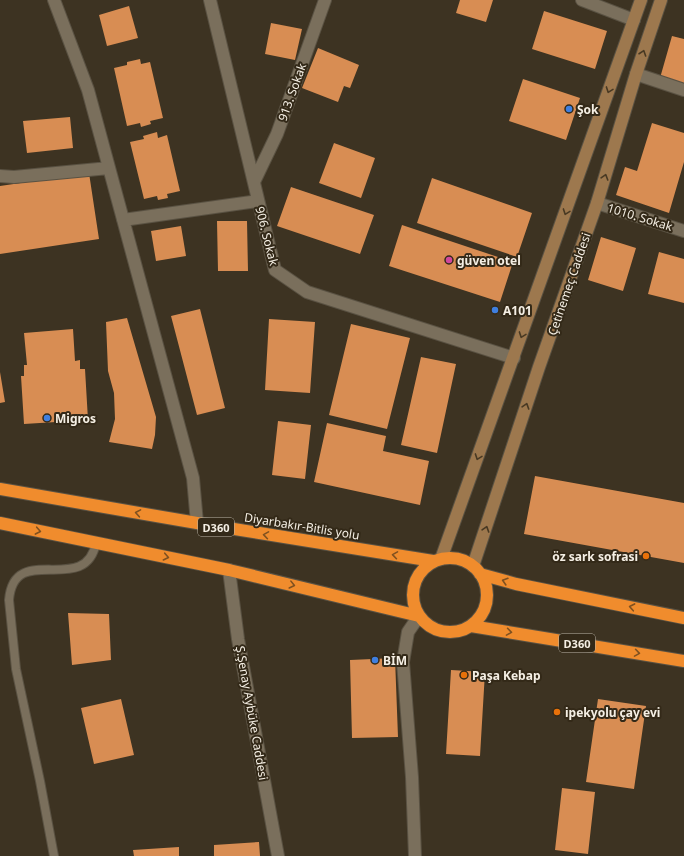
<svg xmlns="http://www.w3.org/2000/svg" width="684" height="856" font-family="'Noto Sans',sans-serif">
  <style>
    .building { fill: #d88d53 }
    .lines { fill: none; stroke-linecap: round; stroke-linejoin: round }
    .lane-casing { stroke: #5a5243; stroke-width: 10 }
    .street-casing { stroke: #5a5243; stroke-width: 14 }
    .secondary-casing { stroke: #5a5243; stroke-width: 14 }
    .highway-casing { stroke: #5a5243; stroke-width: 14 }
    .lane { stroke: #7a6f5c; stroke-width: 8 }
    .street { stroke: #7a6f5c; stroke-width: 12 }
    .secondary { stroke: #9d784e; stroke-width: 12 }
    .highway { stroke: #f08c2d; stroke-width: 12 }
    .oneway { stroke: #483923 }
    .oneway2 { stroke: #7f5120 }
    .shop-dot { fill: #3f7fe0; stroke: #332918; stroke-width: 1.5 }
    .hotel-dot { fill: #d1479c; stroke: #332918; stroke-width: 1.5 }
    .food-dot { fill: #e8710a; stroke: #332918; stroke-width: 1.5 }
    .labels { text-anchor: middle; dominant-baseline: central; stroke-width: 4; stroke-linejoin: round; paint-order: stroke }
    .shield { fill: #332918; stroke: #bbb4a7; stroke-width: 1 }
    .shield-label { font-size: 11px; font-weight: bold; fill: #f5efe4 }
    .street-label { font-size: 12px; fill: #f5efe4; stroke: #332918 }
    .poi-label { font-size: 12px; font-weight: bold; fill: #f5efe4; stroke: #332918; text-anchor: start }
  </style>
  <rect width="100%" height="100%" fill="#3d3322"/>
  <!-- building -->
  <path class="building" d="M460,0H493L486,22L456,13Z
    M129,6L138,38L107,46L99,15Z
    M544,11L607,31L595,69L532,49Z
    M271,23L302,29L295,60L265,54Z
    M672,36L684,39V85L660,78Z
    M318,48L359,65L350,88L344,86L338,102L302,88Z
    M140,59L141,64L150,62L163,118L150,121L151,124L141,127L140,123L127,126L114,68L127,65V62Z
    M523,79L580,98L566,140L509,121Z
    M70,117L73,148L27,153L23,121Z
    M652,123L684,133V162L669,213L616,195L625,167L637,171Z
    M157,132L158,138L167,135L180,191L167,194L168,198L158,200L157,196L144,199L130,142L144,139L143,136Z
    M334,143L375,158L361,198L319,183Z
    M89,173L99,239L0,254V186Z
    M432,178L532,213L517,257L417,223Z
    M291,187L374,215L360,254L277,226Z
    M217,221H247L248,271H218Z
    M402,225L513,262L500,302L389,266Z
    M181,226L186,256L156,261L151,231Z
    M601,237L636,248L623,291L588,280Z
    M659,252L684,259V303L648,294Z
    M200,309L225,408L197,415L171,316Z
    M127,318L156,417L155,435L152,449L109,442L115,419L114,393L108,371L106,322Z
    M269,319L315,322L310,393L265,390Z
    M351,324L410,338L387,429L329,415Z
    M73,329L75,361L80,360V369H85L88,420L24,424L21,376H24V365H27L24,333Z
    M421,357L456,364L437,453L401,445Z
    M0,372L5,402L0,403Z
    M278,421L311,425L305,479L272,475Z
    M327,423L386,436L383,451L429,461L420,505L314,482Z
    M535,476L684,503V563L524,534Z
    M68,613L109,614L111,660L72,665Z
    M395,658L398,737L352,738L350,660Z
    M451,670L485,672L480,756L446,754Z
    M121,699L134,755L94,764L81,708Z
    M598,699L646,706L634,789L586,782Z
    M562,788L595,792L588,854L555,850Z
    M259,842L260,856H214V845Z
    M179,847V856H134L133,850Z"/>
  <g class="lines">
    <!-- lane casing -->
    <g class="lane-casing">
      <path id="lane" d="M54,856L40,781L16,669L9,600C14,540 85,598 96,543"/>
    </g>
    <!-- street casing -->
    <g class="street-casing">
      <path id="street" d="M54,0L88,90L193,478L197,523
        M210,0L275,270L307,292L514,358
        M582,0L634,20
        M636,74L684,90
        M0,176L14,177L109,168
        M254,182L277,134L325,0
        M597,203L684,231
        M123,220L258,201
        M229,570L238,639L278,856
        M415,856L412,777L403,662L408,632L419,616"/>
    </g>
    <!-- secondary casing -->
    <g class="secondary-casing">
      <path id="secondary" d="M441,559L641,0
        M473,566L539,367L597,203L636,74L661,0"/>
    </g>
    <!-- highway casing -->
    <g class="highway-casing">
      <path id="highway" d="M0,489L197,523L433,561
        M0,523L229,570L419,616
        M413 595a37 37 0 1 1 74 0a37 37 0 1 1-74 0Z
        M480,574L516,584L684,618
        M471,626L684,661"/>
    </g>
    <!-- lane -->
    <use href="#lane" class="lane"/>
    <!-- street -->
    <use href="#street" class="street"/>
    <!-- secondary -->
    <use href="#secondary" class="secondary"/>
    <!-- highway -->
    <use href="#highway" class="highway"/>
  </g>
  <!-- one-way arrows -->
  <defs><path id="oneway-chevron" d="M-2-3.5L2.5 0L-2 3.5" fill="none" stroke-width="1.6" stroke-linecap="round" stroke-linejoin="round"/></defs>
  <g class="oneway">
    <use href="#oneway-chevron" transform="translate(643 53) rotate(-71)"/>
    <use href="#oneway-chevron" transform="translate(609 90) rotate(110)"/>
    <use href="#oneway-chevron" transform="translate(605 177) rotate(-73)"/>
    <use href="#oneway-chevron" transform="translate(566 212) rotate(110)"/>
    <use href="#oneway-chevron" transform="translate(522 335) rotate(110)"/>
    <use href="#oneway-chevron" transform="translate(526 406) rotate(-72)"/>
    <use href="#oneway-chevron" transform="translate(478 457) rotate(110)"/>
    <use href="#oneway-chevron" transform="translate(486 529) rotate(-72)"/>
  </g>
  <g class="oneway2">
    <use href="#oneway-chevron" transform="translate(138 513) rotate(-170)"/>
    <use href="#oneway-chevron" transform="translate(38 531) rotate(11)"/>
    <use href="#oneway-chevron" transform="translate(266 535) rotate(-171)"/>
    <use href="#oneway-chevron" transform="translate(395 555) rotate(-171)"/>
    <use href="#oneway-chevron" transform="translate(166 557) rotate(12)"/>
    <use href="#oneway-chevron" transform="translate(505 581) rotate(-163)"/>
    <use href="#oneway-chevron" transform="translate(292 585) rotate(14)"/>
    <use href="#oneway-chevron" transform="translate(632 607) rotate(-169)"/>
    <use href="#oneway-chevron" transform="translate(509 632) rotate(9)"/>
    <use href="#oneway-chevron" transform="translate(637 653) rotate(9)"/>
  </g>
  <!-- markers -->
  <g class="shop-dot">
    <circle cx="569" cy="109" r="4"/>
    <circle cx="495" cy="310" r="4"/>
    <circle cx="47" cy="418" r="4"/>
    <circle cx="375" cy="660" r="4"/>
  </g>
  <circle class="hotel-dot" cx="449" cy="260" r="4"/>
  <g class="food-dot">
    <circle cx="646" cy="556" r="4"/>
    <circle cx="464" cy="675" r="4"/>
    <circle cx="557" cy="712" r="4"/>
  </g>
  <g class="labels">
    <!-- shield labels -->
    <g class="shield">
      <rect x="198" y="518" width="36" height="18" rx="3"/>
      <rect x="559" y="634" width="36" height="18" rx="3"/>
    </g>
    <g class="shield-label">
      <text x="216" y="527">D360</text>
      <text x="577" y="643">D360</text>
    </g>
    <!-- street labels -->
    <g class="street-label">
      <text transform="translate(292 92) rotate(-70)">913. Sokak</text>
      <text transform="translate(640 217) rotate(17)">1010. Sokak</text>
      <text transform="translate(267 236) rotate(76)">906. Sokak</text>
      <text transform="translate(569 284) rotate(-71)">Çetinemeç Caddesi</text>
      <text transform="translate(302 526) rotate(9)">Diyarbakır-Bitlis yolu</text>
      <text transform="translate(252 713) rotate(80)">Ş.Şenay Aybüke Caddesi</text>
    </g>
    <!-- poi labels -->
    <g class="poi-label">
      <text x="577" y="109">Şok</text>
      <text x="457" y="260">güven otel</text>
      <text x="503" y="310">A101</text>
      <text x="55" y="418">Migros</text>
      <text x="638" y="556" text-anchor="end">öz sark sofrasi</text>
      <text x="383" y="660">BİM</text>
      <text x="472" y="675">Paşa Kebap</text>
      <text x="565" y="712">ipekyolu çay evi</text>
    </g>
  </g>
</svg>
